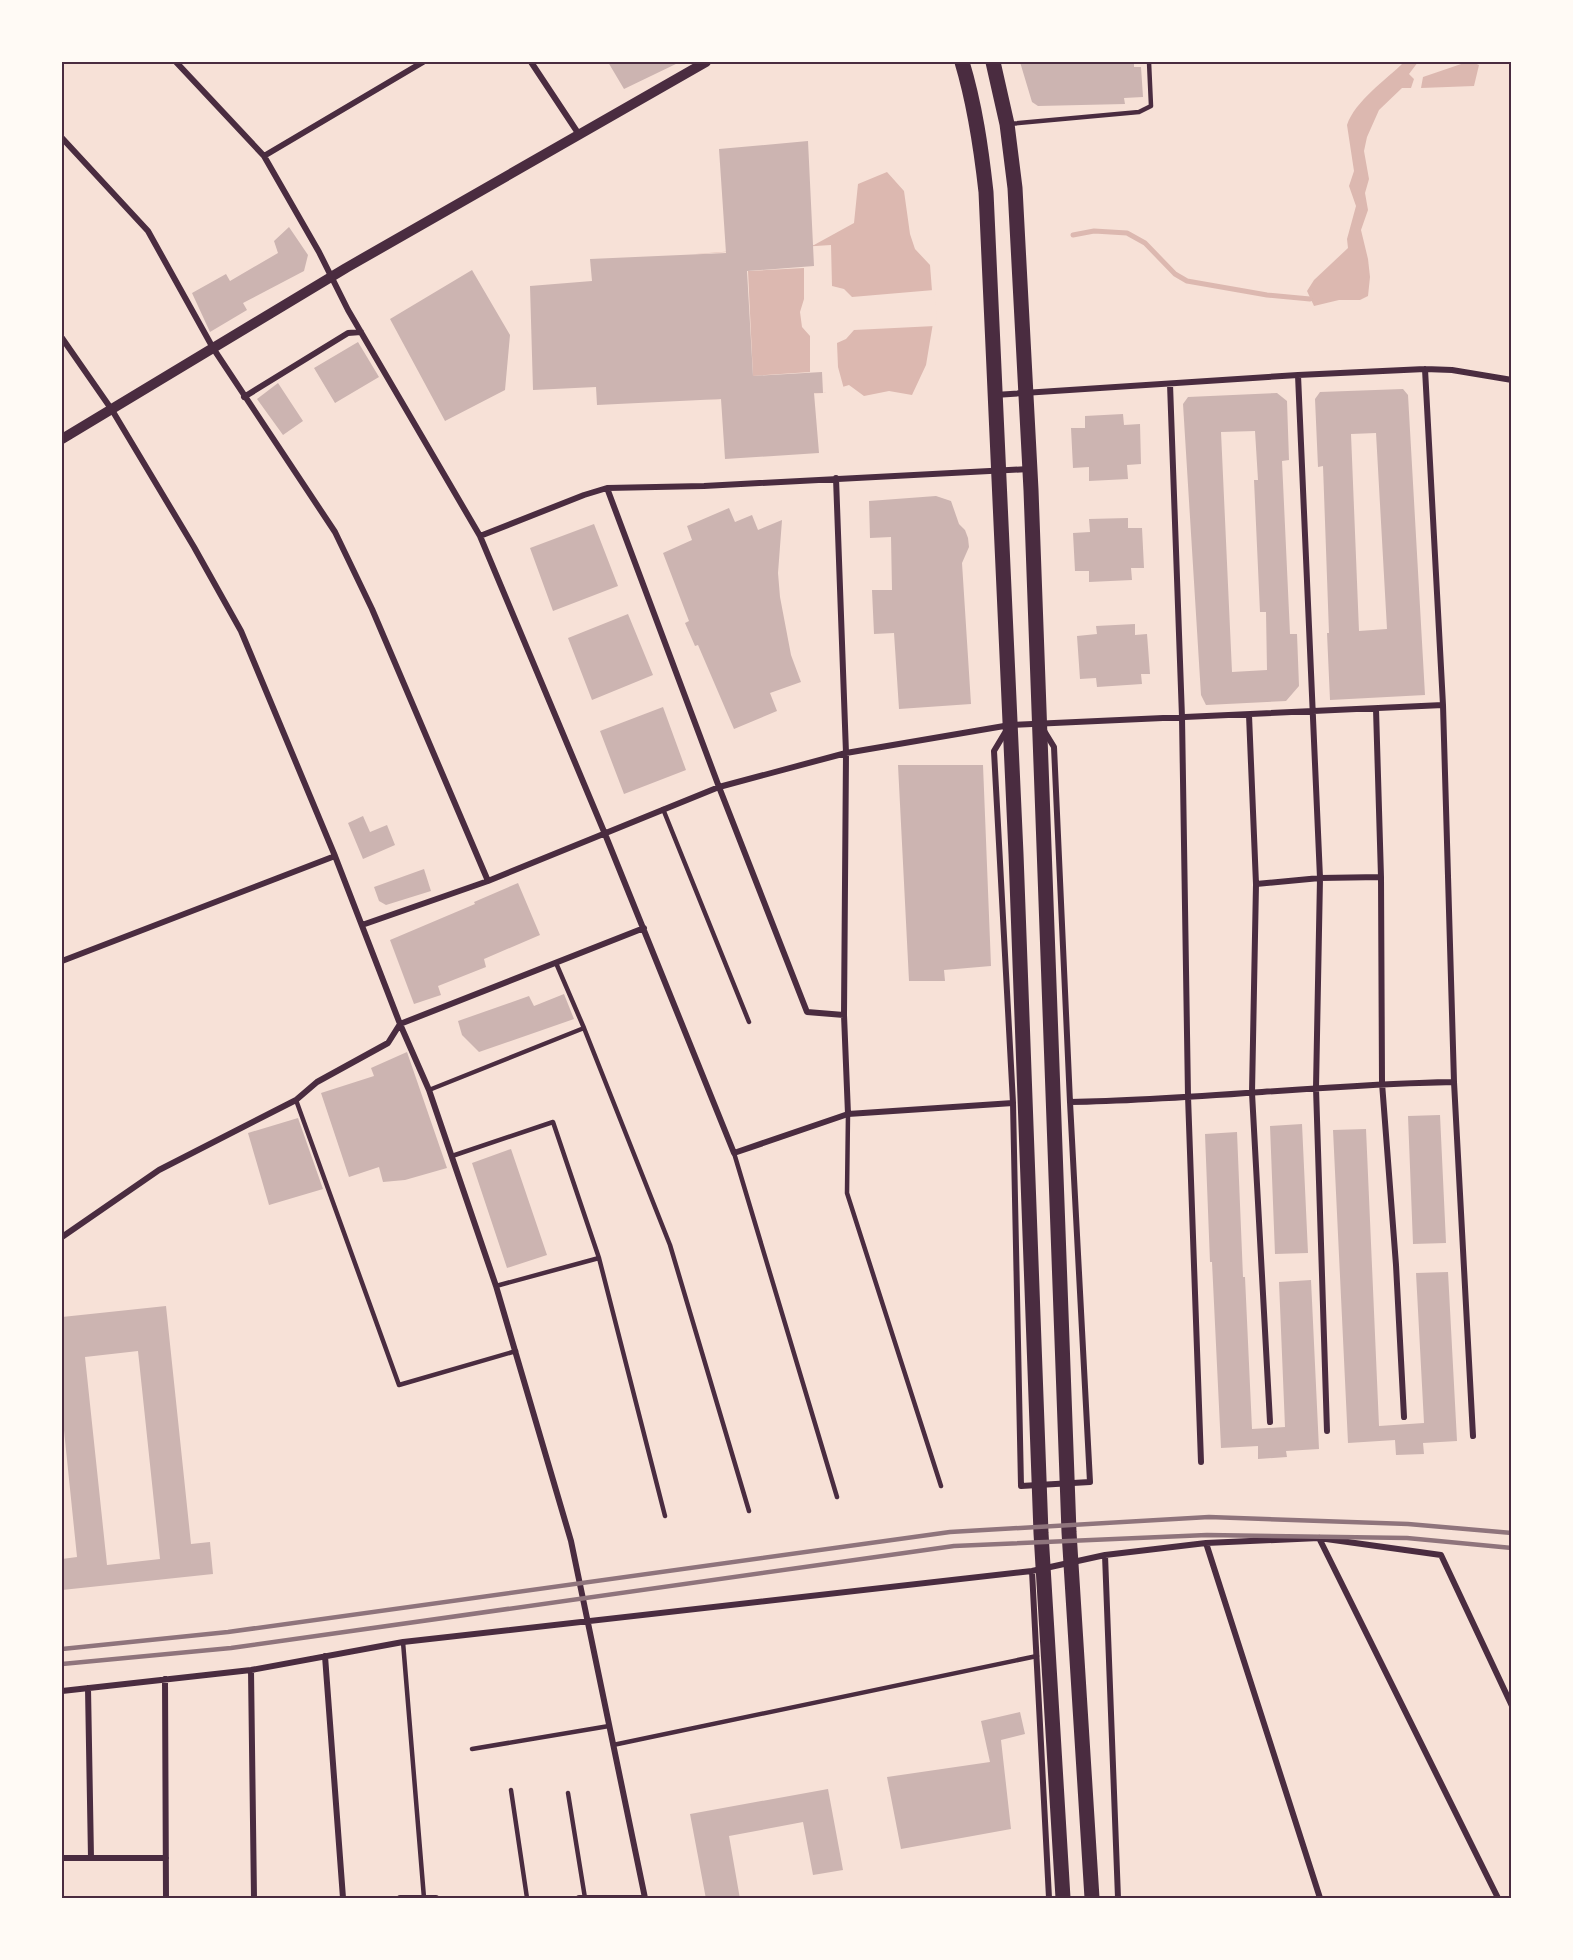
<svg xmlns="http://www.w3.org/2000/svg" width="1573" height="1960" font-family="Merriweather,serif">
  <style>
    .water { fill: #dcb8b0 }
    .pier { fill: #f7e1d7; fill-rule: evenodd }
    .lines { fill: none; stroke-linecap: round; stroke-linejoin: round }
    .stream { stroke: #dcb8b0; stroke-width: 5 }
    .building { fill: #ccb4b1; fill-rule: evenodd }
    .service { stroke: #4a2c40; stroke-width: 4.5 }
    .minor { stroke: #4a2c40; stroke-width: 6 }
    .tertiary { stroke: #4a2c40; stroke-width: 10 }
    .primary { stroke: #4a2c40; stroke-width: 15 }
    .rail { stroke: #8f747c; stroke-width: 4.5 }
    .neatline { fill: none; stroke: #4a2c40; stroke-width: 2 }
  </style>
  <rect width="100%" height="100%" fill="#f7e1d7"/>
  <!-- water -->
  <path class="water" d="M1404,62H1418L1409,74L1414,79L1411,88H1402L1379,110L1367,137L1364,151L1369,179L1365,193L1368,210L1361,230L1368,259L1370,277L1368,296L1360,300H1339L1314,306L1307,291L1314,280L1348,248L1347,239L1356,206L1349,186L1354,171L1347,125C1355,101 1386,80 1404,62Z
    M1467,62H1472L1479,65L1474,86L1421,88L1423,77Z
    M887,172L904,191L910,234L915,249L930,265L934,317L926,365L912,395L889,391L864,396L849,385L823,393L706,400L696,254L814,245L854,223L858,184Z"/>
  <!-- pier -->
  <path class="pier" d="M831,245L832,286L844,289L852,297L934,290L937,317L935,326L854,330L846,339L837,343L838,367L844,389L823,393L706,400L696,254ZM804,268V299L800,312L802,327L810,336V372L753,376L748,271Z"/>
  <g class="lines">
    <!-- stream -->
    <path class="stream" d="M1073,235L1094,231L1127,233L1145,243L1175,274L1187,281L1267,295L1310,299"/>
  </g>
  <!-- building -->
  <path class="building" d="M608,62H680L624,89Z
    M1020,62H1134V67H1141L1143,97L1124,98L1125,104L1038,106L1032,102Z
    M808,141L814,266L747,271L753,376L822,372L823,393H814L819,453L725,459L721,399L597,405L596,387L533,390L530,286L592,281L590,259L726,253L719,149Z
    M289,227L308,255L304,271L243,303L247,310L210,332L192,293L226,274L230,281L278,253L274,241Z
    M472,270L510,335L505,390L445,421L390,319Z
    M358,342L379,377L335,403L314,368Z
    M278,383L303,421L283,435L257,399Z
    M1403,389L1408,395L1425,695L1330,700L1327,633H1329L1323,466L1318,467L1315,399L1320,392ZM1376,433L1387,629L1359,631L1351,434Z
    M1277,393L1287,401L1289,460L1282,461L1290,634H1297L1299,686L1286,701L1206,705L1201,695L1183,404L1188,397ZM1255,431L1258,480H1254L1260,612H1266L1267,670L1232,672L1221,432Z
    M1123,414L1124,425L1140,424L1141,464L1127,465L1128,479L1089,481V467L1073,468L1071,428H1085V416Z
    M936,496L951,501L959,524L965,530L968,538L969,547L962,563L971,704L899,709L894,633L874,634L872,590H892L891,537L870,538L869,501Z
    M729,508L735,522L752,515L758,530L782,520L778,573L780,597L791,655L801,682L770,693L777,711L734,729L698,645L695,646L685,623L689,621L663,553L692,540L687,526Z
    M1128,518V528H1142L1144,568H1131L1132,580L1089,582V571H1075L1073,533L1090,532L1089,519Z
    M594,524L618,586L553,611L530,548Z
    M628,614L653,675L592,700L568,638Z
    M1135,624V635L1147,634L1150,674H1141L1142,684L1097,687L1096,678L1080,679L1077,636L1097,634L1096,626Z
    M663,707L686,770L624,794L600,731Z
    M898,765H983L991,966L944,970L945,981H909Z
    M363,816L370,832L387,825L395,845L363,859L348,823Z
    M424,869L431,891L386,905L379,901L374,887Z
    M518,883L540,935L484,959L486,967L438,986L441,995L414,1004L390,940L475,904L474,902Z
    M564,994L574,1019L479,1052L462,1035L458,1021L529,996L534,1006Z
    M407,1052L447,1168L405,1180L383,1182L379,1167L349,1177L321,1093L374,1076L371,1068Z
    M1440,1115L1446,1243L1413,1244L1408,1116Z
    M298,1118L323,1189L269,1205L248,1133Z
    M1302,1124L1308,1253L1275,1254L1270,1126Z
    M1366,1129L1379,1426L1424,1423L1416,1273L1448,1272L1457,1441L1423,1443L1424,1454L1396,1455L1395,1440L1348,1443L1333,1130Z
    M1237,1132L1243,1277H1245L1252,1429L1285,1427L1279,1282L1311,1280L1319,1449L1286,1451L1287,1457L1258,1459V1446L1221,1448L1212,1262H1210L1205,1134Z
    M511,1149L547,1255L507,1268L472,1163Z
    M166,1306L191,1544L210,1542L213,1574L62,1590V1559L77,1557L62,1411V1317ZM138,1351L160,1559L107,1565L85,1357Z
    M1020,1712L1025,1734L1001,1740L1011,1829L901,1849L887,1777L990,1762L981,1721Z
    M828,1789L843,1870L813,1875L803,1822L729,1836L740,1899H706L690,1814Z"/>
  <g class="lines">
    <!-- service -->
    <path class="service" d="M1009,124L1139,112L1151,106L1149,62
      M663,809L749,1022
      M556,963L584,1028L670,1245L749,1511
      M429,1090L584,1028
      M296,1100L399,1385L516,1351
      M848,1114L847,1193L941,1486
      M734,1153L837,1497
      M452,1156L553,1122L599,1258
      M496,1286L599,1258L665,1516
      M403,1642L424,1898
      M613,1745L1037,1656
      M472,1749L609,1726
      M511,1790L527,1898
      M568,1793L585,1898"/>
    <!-- minor -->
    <path class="minor" d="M176,62L264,156L319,252L348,310L480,536L605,834L734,1153L848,1114L1013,1103
      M531,62L578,133
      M62,138L148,231L213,348L335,532L372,609L488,881
      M264,156L423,62
      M62,338L112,410L194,547L241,631L335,856L400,1024L429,1090L496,1286L571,1541L645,1898
      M1425,369L1443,705L1454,1082L1473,1436
      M1298,375L1320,878L1316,1088L1327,1431
      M1170,384L1182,717L1188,1096L1201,1462
      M995,395L1298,375L1425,369L1452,370L1512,380
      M244,397L348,333L361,332
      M836,478L846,753L844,1015L848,1114
      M607,488L719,787L807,1012L844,1015
      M480,536L584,495L607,488L704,486L1029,469
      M1376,709L1381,877L1382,1083L1396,1265L1404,1417
      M1249,715L1256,884L1252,1093L1270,1422
      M1006,731L994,751L1013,1103L1021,1486L1090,1482L1070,1102L1054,747L1043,729
      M1256,884L1320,878L1381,877
      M362,925L488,881L719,787L846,753L1010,725L1443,705
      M62,961L335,856
      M1070,1102C1198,1100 1326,1084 1454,1082
      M62,1237L159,1170L296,1100L317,1082L388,1043L400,1024L644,928
      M1319,1538L1498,1898
      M1206,1543L1320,1898
      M1105,1555L1118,1898
      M1032,1571L1049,1898
      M325,1656L343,1898
      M251,1670L254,1898
      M165,1679L166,1898
      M88,1688L91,1858
      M62,1691L251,1670L403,1642L1032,1571L1105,1555L1206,1543L1319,1538L1441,1555L1512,1706
      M62,1858H166
      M400,1898H436
      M579,1898H645"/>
    <!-- tertiary -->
    <path class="tertiary" d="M62,439L346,268L706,62"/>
    <!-- primary -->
    <path class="primary" d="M962,62C975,105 981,147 986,192L1016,854L1041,1533L1063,1898
      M993,62L1007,124L1015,188L1031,490L1069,1532L1092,1898"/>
    <!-- rail -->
    <path class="rail" d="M62,1649L228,1632L950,1532L1209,1517L1408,1524L1512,1533
      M62,1664L231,1648L954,1546L1207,1535L1407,1538L1512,1548"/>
  </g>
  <!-- border -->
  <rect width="1573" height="1960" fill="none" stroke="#fffaf5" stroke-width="126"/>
  <rect x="63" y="63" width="1447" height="1834" class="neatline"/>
</svg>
